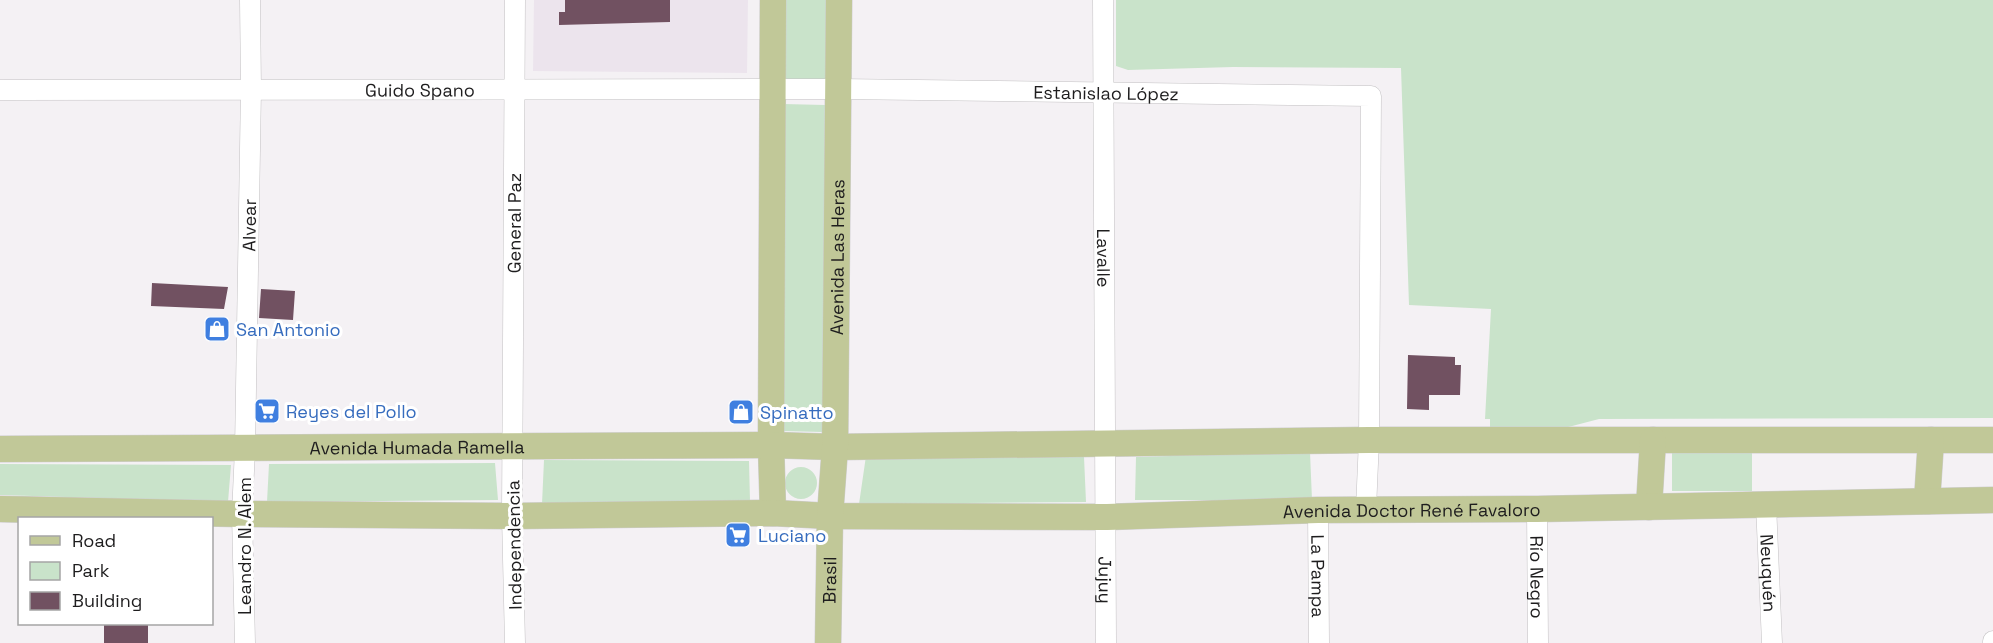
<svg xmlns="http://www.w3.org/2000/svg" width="1993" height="643" font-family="'Space Grotesk',sans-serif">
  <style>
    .built { fill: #ece4ed }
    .green { fill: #c9e3ca }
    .building { fill: #715161 }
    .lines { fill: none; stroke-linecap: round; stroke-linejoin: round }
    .minor-casing { stroke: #c3c1c3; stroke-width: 21 }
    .major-casing { stroke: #cecdce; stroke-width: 27 }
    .minor { stroke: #fff; stroke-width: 20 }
    .major { stroke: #c1c898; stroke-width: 26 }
    .labels { text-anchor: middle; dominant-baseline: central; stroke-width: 6; stroke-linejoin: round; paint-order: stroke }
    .street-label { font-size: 18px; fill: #1e1d1e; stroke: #fff }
    .shop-label { font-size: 18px; fill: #366cbe; stroke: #fff; text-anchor: start }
  </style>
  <rect width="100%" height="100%" fill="#f4f1f4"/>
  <!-- built -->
  <path class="built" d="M534,0H748L747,73L533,71Z"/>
  <!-- green -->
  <path class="green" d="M782,0H827L828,80L782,81Z
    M1116,0H1993V418L1599,419L1553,431L1490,430V419H1485L1491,309L1409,305L1401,68L1233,67L1128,70L1116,66Z
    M783,104L825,105L823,432L783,431Z
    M1310,452L1312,500H1135L1136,457Z
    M1672,453H1752V491H1672Z
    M866,456L1084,457L1086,502L859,504Z
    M544,460L749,461L750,501L542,504Z
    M495,463L498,500L267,502L269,464Z
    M0,464L231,465L228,502L0,495Z
    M785 483a16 16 0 1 1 32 0a16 16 0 1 1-32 0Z"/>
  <!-- building -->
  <path class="building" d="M565,0H670V22L559,25V12H565Z
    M152,283L228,287L224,309L151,306Z
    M261,289L295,291L293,320L259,318Z
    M1408,355L1455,357V365H1461L1460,395H1429V410L1407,409Z
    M104,624H148V643H104Z"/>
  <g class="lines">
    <!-- minor casing -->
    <g class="minor-casing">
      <g id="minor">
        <path id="s1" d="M1103,0L1106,643"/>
        <path id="s2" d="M0,90L839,89L1371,96L1369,440L1366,509"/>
        <path id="s3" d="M1766,504L1772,643"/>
        <path id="s4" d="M1537,509L1538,643"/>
        <path id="s5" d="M1318,510L1319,643"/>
        <path id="s6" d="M245,643L242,514L245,449L251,89L250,0"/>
        <path id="s7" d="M515,643L512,516L515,0"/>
        <path d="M1993,643V641"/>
      </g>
    </g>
    <!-- major casing -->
    <g class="major-casing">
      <g id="major">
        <path d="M773,0L771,445L773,513"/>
        <path id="s8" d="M0,449L771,445L835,447L1369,440H1993"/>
        <path d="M1927,501L1931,440"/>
        <path d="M1649,507L1653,440"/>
        <path id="s9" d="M0,509L242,514L512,516L773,513L830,516L1107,517L1318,510L1537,509L1993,500"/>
        <path id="s10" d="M828,643L830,516L835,447L839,0"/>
      </g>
    </g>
    <!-- minor -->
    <use href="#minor" class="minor"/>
    <!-- major -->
    <use href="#major" class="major"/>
  </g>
  <!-- icons -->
  <defs>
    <g id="shop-square" transform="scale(1.35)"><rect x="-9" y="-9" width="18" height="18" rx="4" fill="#3f7fe0" stroke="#fff"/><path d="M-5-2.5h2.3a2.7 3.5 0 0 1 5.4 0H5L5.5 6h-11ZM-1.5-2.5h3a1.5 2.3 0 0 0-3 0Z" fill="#fff"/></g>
    <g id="supermarket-square" transform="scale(1.35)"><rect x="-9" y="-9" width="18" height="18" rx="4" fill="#3f7fe0" stroke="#fff"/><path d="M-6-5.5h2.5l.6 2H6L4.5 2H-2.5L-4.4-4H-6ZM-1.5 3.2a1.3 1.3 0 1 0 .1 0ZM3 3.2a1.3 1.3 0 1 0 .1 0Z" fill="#fff"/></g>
  </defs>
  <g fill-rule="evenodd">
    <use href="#shop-square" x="217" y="329"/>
    <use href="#supermarket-square" x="267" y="411"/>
    <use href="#shop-square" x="741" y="412"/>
    <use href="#supermarket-square" x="738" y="535"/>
  </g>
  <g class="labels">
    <!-- street labels -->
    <g class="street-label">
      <text stroke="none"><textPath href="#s2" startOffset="420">Guido Spano</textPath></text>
      <text stroke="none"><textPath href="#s2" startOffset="1106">Estanislao López</textPath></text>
      <text stroke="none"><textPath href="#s7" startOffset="420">General Paz</textPath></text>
      <text stroke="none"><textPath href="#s6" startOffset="418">Alvear</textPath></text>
      <text stroke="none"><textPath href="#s10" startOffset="386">Avenida Las Heras</textPath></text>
      <text stroke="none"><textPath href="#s1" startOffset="258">Lavalle</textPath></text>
      <text stroke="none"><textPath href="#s8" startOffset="417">Avenida Humada Ramella</textPath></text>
      <text stroke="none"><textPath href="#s9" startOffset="1412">Avenida Doctor René Favaloro</textPath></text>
      <text transform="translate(514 545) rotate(-91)">Independencia</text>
      <text transform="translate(244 546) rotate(-90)">Leandro N. Alem</text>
      <text stroke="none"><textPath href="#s3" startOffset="69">Neuquén</textPath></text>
      <text stroke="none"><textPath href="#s5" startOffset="66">La Pampa</textPath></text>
      <text stroke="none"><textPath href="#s4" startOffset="68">Río Negro</textPath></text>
      <text stroke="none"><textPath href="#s10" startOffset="63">Brasil</textPath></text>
      <text stroke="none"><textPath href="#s1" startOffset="580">Jujuy</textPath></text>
    </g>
    <!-- shop labels -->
    <g class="shop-label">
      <text x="236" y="329">San Antonio</text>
      <text x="286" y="411">Reyes del Pollo</text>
      <text x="760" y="412">Spinatto</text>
      <text x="758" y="535">Luciano</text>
    </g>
  </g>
  <!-- legend -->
  <rect x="18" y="517" width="195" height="108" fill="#ffffff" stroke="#a5a5a5" stroke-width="1.5"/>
  <rect x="30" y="536" width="30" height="9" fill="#c1c898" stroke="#a5a5a5" stroke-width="1.5"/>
  <text x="72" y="547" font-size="18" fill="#1e1d1e">Road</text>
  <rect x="30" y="562" width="30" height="18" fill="#c9e3ca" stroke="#a5a5a5" stroke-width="1.5"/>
  <text x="72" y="577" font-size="18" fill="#1e1d1e">Park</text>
  <rect x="30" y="592" width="30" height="18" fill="#715161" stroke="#a5a5a5" stroke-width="1.5"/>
  <text x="72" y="607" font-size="18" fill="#1e1d1e">Building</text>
</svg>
